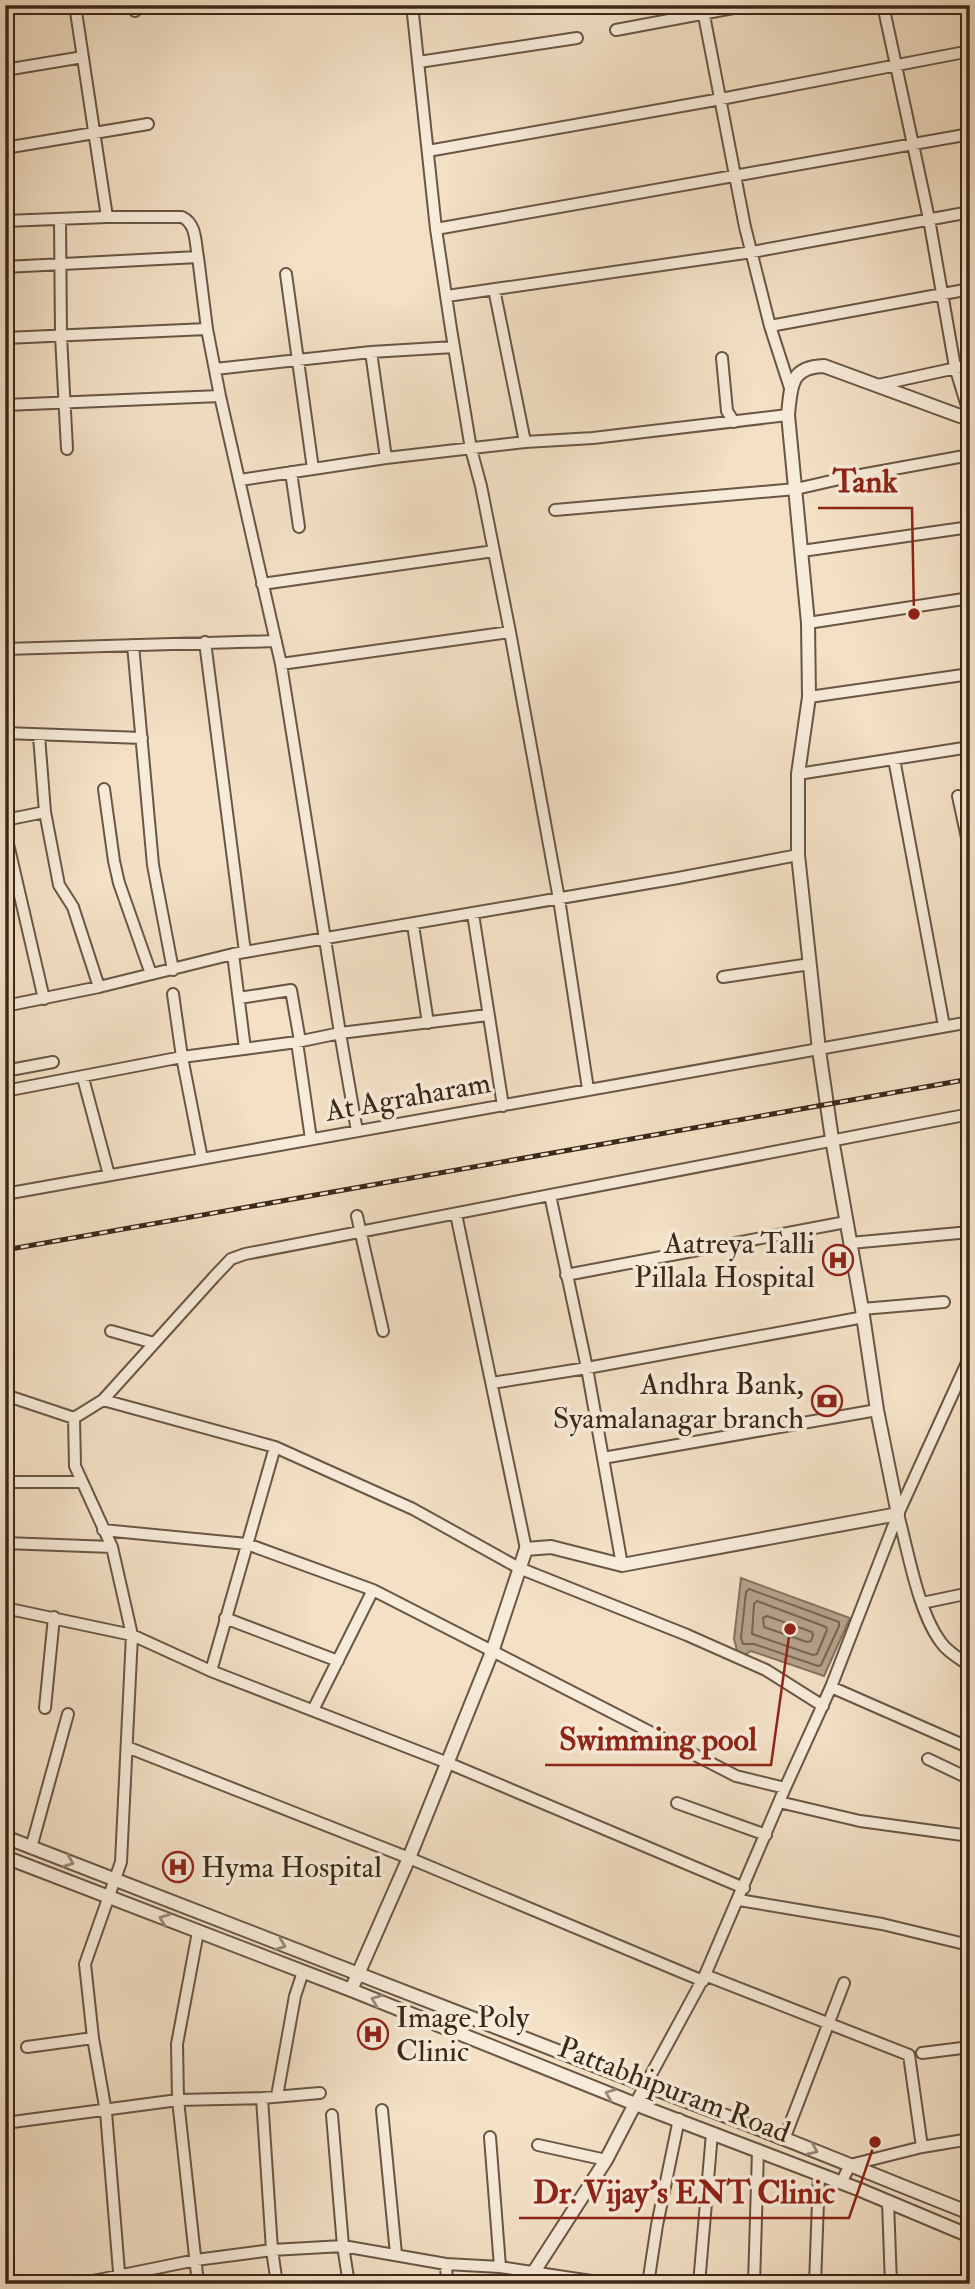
<svg xmlns="http://www.w3.org/2000/svg" width="975" height="2289" font-family="'IM FELL Double Pica',serif">
  <style>
    .water { fill: #b4a18b; stroke: #84715d; stroke-width: 2 }
    .lines { fill: none; stroke-linecap: round; stroke-linejoin: round }
    .shore { stroke: #786452; stroke-width: 2 }
    .minor-casing { stroke: #695644; stroke-width: 14 }
    .tertiary-casing { stroke: #695644; stroke-width: 16 }
    .minor { stroke: #f7ebd9; stroke-width: 10 }
    .tertiary { stroke: #f7ebd9; stroke-width: 12 }
    .rail-casing { stroke: #3b2819; stroke-width: 5 }
    .rail { stroke: #f7ebd9; stroke-width: 2.5; stroke-dasharray: 8; stroke-linecap: butt }
    .oneway { stroke: #998a79 }
    .labels { text-anchor: middle; dominant-baseline: central; stroke-width: 7; stroke-linejoin: round; paint-order: stroke }
    .street-label { font-size: 30px; fill: #3b2819; stroke: #f7ebd9 }
    .poi-label { font-size: 30px; fill: #3b2819; stroke: #f7ebd9; text-anchor: end }
    .leader { fill: none; stroke: #8f2418; stroke-width: 2.5 }
    .callout-dot { fill: #8f2418; stroke: #f7ebd9; stroke-width: 2.5 }
    .callout-label { font-size: 32px; text-anchor: middle; font-weight: bold; fill: #8f2418; stroke: #f7ebd9; stroke-width: 7; stroke-linejoin: round; paint-order: stroke }
  </style>
  <rect width="100%" height="100%" fill="#f3e0c5"/>
  <filter id="stains"><feTurbulence type="fractalNoise" baseFrequency=".00286" numOctaves="4"/><feColorMatrix values="0 0 0 0 .2 0 0 0 0 .09 0 0 0 0 .02 0 0 0 .5 -.17"/></filter>
  <radialGradient id="worn" r=".72"><stop offset=".6" stop-color="#630" stop-opacity="0"/><stop offset="1" stop-color="#630" stop-opacity=".3"/></radialGradient>
  <!-- water -->
  <path class="water" d="M741,1578L850,1618L824,1676L751,1651L739,1658L734,1639Z"/>
  <g class="lines">
    <!-- shore -->
    <path class="shore" d="M749,1589L839,1622V1626L821,1665L818,1666L754,1644H743L741,1638L746,1592Z
      M757,1601L826,1627L827,1630L817,1654L813,1655L752,1634L754,1604Z
      M767,1616L812,1632L813,1635L811,1641L807,1642L764,1627L763,1618Z"/>
    <!-- minor casing -->
    <g class="minor-casing">
      <path id="minor" d="M134,5L135,11
        M189,5V6
        M412,5L436,229L451,329L471,449L481,486L510,632L559,899L588,1089
        M702,5L745,227L770,326L790,388
        M883,5L929,219L955,367L970,416
        M616,30L749,5
        M419,62L577,38
        M5,70L83,57
        M5,148L148,124
        M428,151L721,99L970,51
        M107,217H182C197,224 195,243 198,257
        M60,219L61,336L67,449
        M5,221L107,217L75,5
        M436,229L970,134
        M5,267L198,257L207,329L220,396L281,664L340,1033L357,1131
        M286,274L313,469
        M494,289L525,442
        M447,296L752,252L970,212
        M770,326L970,289
        M5,338L207,329
        M371,352L386,458
        M722,358L727,411L734,422
        M215,369L371,352L454,347
        M878,385L970,365
        M5,405L220,396
        M291,472L299,527
        M240,480L386,458L525,442L593,438L788,415
        M555,510L796,489L844,478L970,455
        M802,551L970,527
        M262,584L494,551
        M808,623L970,598
        M205,642L245,952
        M133,645L153,865L173,970
        M5,649L276,641
        M281,664L510,632
        M809,697L970,674
        M5,733L142,738
        M39,736L45,812L59,885L73,907L99,987
        M894,759L944,1026
        M798,774L970,747
        M104,789L114,861L119,883L151,974
        M958,796L970,852
        M5,820L45,812
        M5,831L44,999
        M473,914L503,1106
        M413,925L428,1023
        M233,954L245,1049
        M723,977L810,964
        M173,994L182,1057L202,1159
        M239,998L291,990L300,1041
        M5,1006L99,987L233,954L678,878L798,855
        M297,1042L311,1139
        M5,1071L53,1062
        M83,1078L109,1175
        M5,1091L182,1057L297,1042L340,1033L488,1015
        M5,1179L7,1193
        M5,1194L970,1022
        M550,1195L587,1368L622,1565
        M456,1214L526,1549
        M357,1216L383,1331
        M850,1243L970,1232
        M566,1275L846,1222
        M862,1309L944,1302
        M111,1331L154,1343
        M492,1383L587,1368L864,1317
        M5,1395L74,1418L103,1400L214,1277L231,1259L245,1254L970,1114
        M103,1400L275,1447L413,1509L519,1568L687,1635L766,1670L823,1706
        M74,1418L75,1466L112,1547L132,1635L121,1862L85,1964L93,2038L106,2112L120,2284
        M603,1458L877,1410
        M5,1482H82
        M898,1514C908,1551 918,1611 940,1641C947,1652 959,1658 970,1666
        M103,1530L247,1544L373,1590L736,1776L785,1788
        M5,1543L112,1547
        M922,1603L970,1593
        M5,1608L132,1635L211,1671L448,1763L744,1888
        M225,1618L338,1661
        M211,1671L275,1447
        M831,1687L970,1748
        M45,1708L54,1617
        M313,1710L373,1590
        M127,1747L409,1858L703,1981
        M928,1759L970,1779
        M779,1802L860,1821L970,1836
        M677,1803L766,1835
        M31,1848L68,1714
        M739,1900L882,1924L969,1945
        M970,1920V1950
        M705,1975L909,2055L922,2147
        M27,2047L93,2038
        M922,2053L970,2047
        M277,2096L295,1996L303,1972
        M262,2098L272,2250L277,2284
        M635,2104L705,1975L785,1788L831,1687L898,1514L970,1356
        M382,2110L396,2254
        M332,2115L343,2246L349,2284
        M5,2123L178,2100L262,2098L320,2093
        M490,2137L500,2267
        M785,2137L844,1983
        M538,2145L606,2160
        M841,2183L850,2165L922,2147L970,2139
        M888,2202L891,2284
        M446,2264L447,2284
        M78,2284L196,2260L272,2250L343,2246L446,2264L500,2267L611,2284
        M198,2284L178,2100L177,2044L198,1932
        M648,2284L657,2225L679,2119
        M699,2284L712,2133
        M754,2284L758,2150
        M815,2284L819,2174"/>
    </g>
    <!-- tertiary casing -->
    <g class="tertiary-casing">
      <path id="tertiary" d="M5,1837L689,2102C783,2137 876,2176 970,2213
        M5,1857L351,1990L635,2104L858,2189L970,2236
        M351,1990L409,1858L492,1652L526,1549L551,1547L622,1565L898,1514L877,1410L862,1309L832,1139L819,1050L798,855V774L809,697L808,623L788,415C791,386 790,367 824,366L960,416L970,415
        M526,2284L606,2160L635,2104"/>
    </g>
    <!-- minor -->
    <use href="#minor" class="minor"/>
    <!-- tertiary -->
    <use href="#tertiary" class="tertiary"/>
    <!-- rail casing -->
    <g class="rail-casing">
      <path id="rail" d="M5,1250L970,1079"/>
    </g>
    <!-- rail -->
    <use href="#rail" class="rail"/>
  </g>
  <!-- one-way arrows -->
  <defs><path id="oneway-chevron" d="M-2-3.5L2.5 0L-2 3.5" fill="none" stroke-width="1.6" stroke-linecap="round" stroke-linejoin="round" transform="scale(1.75)"/></defs>
  <g class="oneway">
    <use href="#oneway-chevron" transform="translate(69 1862) rotate(22)"/>
    <use href="#oneway-chevron" transform="translate(164 1919) rotate(-159)"/>
    <use href="#oneway-chevron" transform="translate(281 1945) rotate(21)"/>
    <use href="#oneway-chevron" transform="translate(376 2000) rotate(-158)"/>
    <use href="#oneway-chevron" transform="translate(610 2094) rotate(-158)"/>
    <use href="#oneway-chevron" transform="translate(813 2150) rotate(24)"/>
  </g>
  <!-- icons -->
  <defs>
    <g id="hospital-ring" transform="scale(1.575)"><circle r="9.5" fill="#f7ebd9" stroke="#8f2418" stroke-width="1.5"/><path d="M-5-5h3v3.5h4V-5h3V5h-3V1.5h-4V5h-3Z" fill="#8f2418"/></g>
    <g id="bank-ring" transform="scale(1.575)"><circle r="9.5" fill="#f7ebd9" stroke="#8f2418" stroke-width="1.5"/><path d="M-6-4H6V4H-6ZM0-2.3a2.3 2.3 0 1 0 0 4.6a2.3 2.3 0 1 0 0-4.6Z" fill="#8f2418"/></g>
  </defs>
  <g fill-rule="evenodd">
    <use href="#hospital-ring" x="838" y="1260"/>
    <use href="#bank-ring" x="827" y="1401"/>
    <use href="#hospital-ring" x="178" y="1867"/>
    <use href="#hospital-ring" x="373" y="2034"/>
  </g>
  <g class="labels">
    <!-- street labels -->
    <g class="street-label">
      <text transform="translate(408 1097) rotate(-10)">At Agraharam</text>
      <text transform="translate(674 2090) rotate(21)">Pattabhipuram Road</text>
    </g>
    <!-- poi labels -->
    <g class="poi-label">
      <text x="815" y="1243">Aatreya Talli<tspan x="815" dy="34">Pillala Hospital</tspan></text>
      <text x="804" y="1384">Andhra Bank,<tspan x="804" dy="34">Syamalanagar branch</tspan></text>
      <text x="201" y="1867" text-anchor="start">Hyma Hospital</text>
      <text x="396" y="2017" text-anchor="start">Image Poly<tspan x="396" dy="34">Clinic</tspan></text>
    </g>
  </g>
  <!-- callouts -->
  <path class="leader" d="M914 614L912 508H818M790 1629L771 1765H545M875 2142L849 2218H519"/>
  <g class="callout-dot">
    <circle cx="914" cy="614" r="7"/>
    <circle cx="790" cy="1629" r="7"/>
    <circle cx="875" cy="2142" r="7"/>
  </g>
  <g class="callout-label">
    <text x="865" y="492">Tank</text>
    <text x="658" y="1750">Swimming pool</text>
    <text x="684" y="2203">Dr. Vijay's ENT Clinic</text>
  </g>
  <!-- margin -->
  <rect width="975" height="2289" fill="none" stroke="#f3e0c5" stroke-width="28"/>
  <rect x="7" y="7" width="961" height="2275" fill="none" stroke="#3b2819" stroke-width="3.5"/>
  <rect x="14" y="14" width="947" height="2261" fill="none" stroke="#3b2819" stroke-width="2"/>
  <rect width="100%" height="100%" filter="url(#stains)"/>
  <rect width="100%" height="100%" fill="url(#worn)"/>
</svg>
